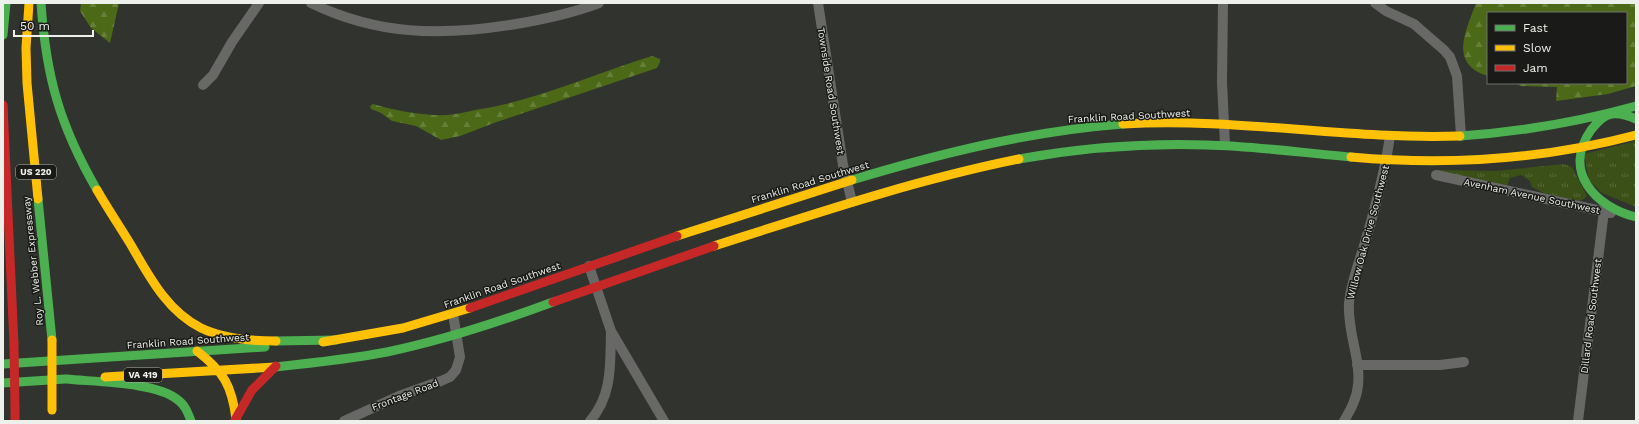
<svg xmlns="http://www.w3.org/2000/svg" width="1639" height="424" font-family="'Work Sans',sans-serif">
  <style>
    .grass { fill: url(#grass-tufts) }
    .forest { fill: url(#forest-firs) }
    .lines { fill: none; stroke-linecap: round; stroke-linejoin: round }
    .street { stroke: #686967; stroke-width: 10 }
    .fast { stroke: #4caf50; stroke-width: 9 }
    .slow { stroke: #ffc107; stroke-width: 9 }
    .jam { stroke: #c62828; stroke-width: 9 }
    .slow-bridge { stroke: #ffc107; stroke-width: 9 }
    .jam-bridge { stroke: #c62828; stroke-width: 9 }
    .labels { text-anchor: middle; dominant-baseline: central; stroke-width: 3; stroke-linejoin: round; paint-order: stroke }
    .shield { fill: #1a1b18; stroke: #aeb1ac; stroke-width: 1 }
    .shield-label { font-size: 9px; font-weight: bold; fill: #eef1eb }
    .street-label { font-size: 10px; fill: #eef1eb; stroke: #1a1b18 }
  </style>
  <defs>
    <pattern id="grass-tufts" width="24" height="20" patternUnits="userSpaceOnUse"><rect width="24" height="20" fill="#3a5017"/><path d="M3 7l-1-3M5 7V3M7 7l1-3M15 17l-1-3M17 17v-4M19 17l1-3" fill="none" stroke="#576a39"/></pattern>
    <pattern id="forest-firs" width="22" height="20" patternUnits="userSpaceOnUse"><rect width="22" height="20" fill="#4c6917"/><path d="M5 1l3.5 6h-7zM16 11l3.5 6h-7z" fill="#667f39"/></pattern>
  </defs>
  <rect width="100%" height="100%" fill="#30332e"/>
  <!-- grass -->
  <path class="grass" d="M1636,141V207L1602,193L1589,180L1584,154Z
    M1564,164L1572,167L1587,196L1584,199L1579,201L1544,193L1532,187L1530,181L1521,175L1510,178L1507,186L1437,171V170L1496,171Z"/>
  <!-- forest -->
  <path class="forest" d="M81,3H119L110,43L91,28L80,11Z
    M1476,3H1636V86L1608,94L1556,101L1557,87L1521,86L1515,83H1626V13H1488V76C1448,64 1466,31 1476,3Z
    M652,56L660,59V62L657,68L494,123L460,136L441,140L416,126L392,121L381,113L371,109L370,106L373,104C396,111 425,116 448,115C457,114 466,112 475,110C536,101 593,74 652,56Z"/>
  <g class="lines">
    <!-- street -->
    <path class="street" d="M311,3C377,35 439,36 510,25C541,20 570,14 599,3
      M818,3L843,165L852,202
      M1223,3L1222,82L1225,145
      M1375,3L1386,11L1414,24L1444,50L1450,57L1457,76L1461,136
      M203,85L213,75L232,42L259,3
      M1436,175L1611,213
      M589,266L611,331L664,421
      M1357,365H1440L1464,362
      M344,421L399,396L441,381L450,377L456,370L460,357L453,314
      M590,421C613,395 610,363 611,331
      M1344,421C1351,409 1357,398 1358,385C1361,359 1347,331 1349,303C1351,282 1360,260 1366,239C1376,205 1385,171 1390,136
      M1578,421L1604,211"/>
    <!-- fast -->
    <path class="fast" d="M41,3C46,77 60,126 97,190
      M3,35L6,3
      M1636,119C1629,116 1620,113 1612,114C1603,115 1597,123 1591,130C1562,171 1595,207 1636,217
      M1460,136C1520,132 1578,122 1636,106
      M1019,159C1081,148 1143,143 1206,145C1255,146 1303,153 1351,157
      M852,180C941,153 1031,131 1123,124
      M38,199L52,340
      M276,341L336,340
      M3,364L265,347
      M275,367C313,363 350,359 387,352C444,340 499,322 553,302
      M66,379C95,382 157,382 178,400C185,405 188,413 191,421
      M3,383L65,379"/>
    <!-- slow -->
    <path class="slow" d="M29,3L26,48L27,83L38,199
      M1123,124C1236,117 1347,140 1460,136
      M1351,157C1449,166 1541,160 1636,135
      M97,190C108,209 120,227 131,245C149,276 167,311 201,328C224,339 251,341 276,341
      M677,236L852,180
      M714,246C814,214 915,180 1019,159
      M323,342L403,328L470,308
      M197,351C224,372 232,386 236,419
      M105,377L275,367"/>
    <!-- jam -->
    <path class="jam" d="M3,105L14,344
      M553,302L714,246
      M470,308L677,236
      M15,408V421
      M235,420L252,390L276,366"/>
    <!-- slow-bridge -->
    <path class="slow-bridge" d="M52,340V410"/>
    <!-- jam-bridge -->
    <path class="jam-bridge" d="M14,344L15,408"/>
  </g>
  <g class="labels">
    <!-- shield labels -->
    <g class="shield">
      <rect x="16" y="165" width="40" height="14" rx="3"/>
      <rect x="124" y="368" width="38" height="14" rx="3"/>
    </g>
    <g class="shield-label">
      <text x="36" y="172">US 220</text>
      <text x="143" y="375">VA 419</text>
    </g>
    <!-- street labels -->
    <g class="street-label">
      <text transform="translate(831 91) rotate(81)">Townside Road Southwest</text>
      <text transform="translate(1129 116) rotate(-3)">Franklin Road Southwest</text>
      <text transform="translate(810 182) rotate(-17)">Franklin Road Southwest</text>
      <text transform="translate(1532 196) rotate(12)">Avenham Avenue Southwest</text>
      <text transform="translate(1368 232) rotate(-75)">Willow Oak Drive Southwest</text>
      <text transform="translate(33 261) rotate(-96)">Roy L. Webber Expressway</text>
      <text transform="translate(502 285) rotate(-19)">Franklin Road Southwest</text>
      <text transform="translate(1591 316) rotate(-83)">Dillard Road Southwest</text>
      <text transform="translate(188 341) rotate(-4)">Franklin Road Southwest</text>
      <text transform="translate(405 395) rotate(-21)">Frontage Road</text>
    </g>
  </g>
  <!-- border -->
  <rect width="1639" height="424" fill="none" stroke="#eef1eb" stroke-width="8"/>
  <!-- legend -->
  <rect x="1487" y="12" width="140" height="72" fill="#1a1b18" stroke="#6f716c"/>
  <rect x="1495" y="25" width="20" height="6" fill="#4caf50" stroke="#6f716c"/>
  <text x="1523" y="32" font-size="12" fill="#eef1eb">Fast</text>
  <rect x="1495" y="45" width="20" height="6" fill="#ffc107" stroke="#6f716c"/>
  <text x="1523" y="52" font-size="12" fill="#eef1eb">Slow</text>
  <rect x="1495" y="65" width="20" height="6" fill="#c62828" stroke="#6f716c"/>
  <text x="1523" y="72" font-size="12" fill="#eef1eb">Jam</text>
  <!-- scale -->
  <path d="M14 30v6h79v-6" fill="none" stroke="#eef1eb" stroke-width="2"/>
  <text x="20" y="30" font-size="12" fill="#eef1eb" stroke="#1a1b18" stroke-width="3" paint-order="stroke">50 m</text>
</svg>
